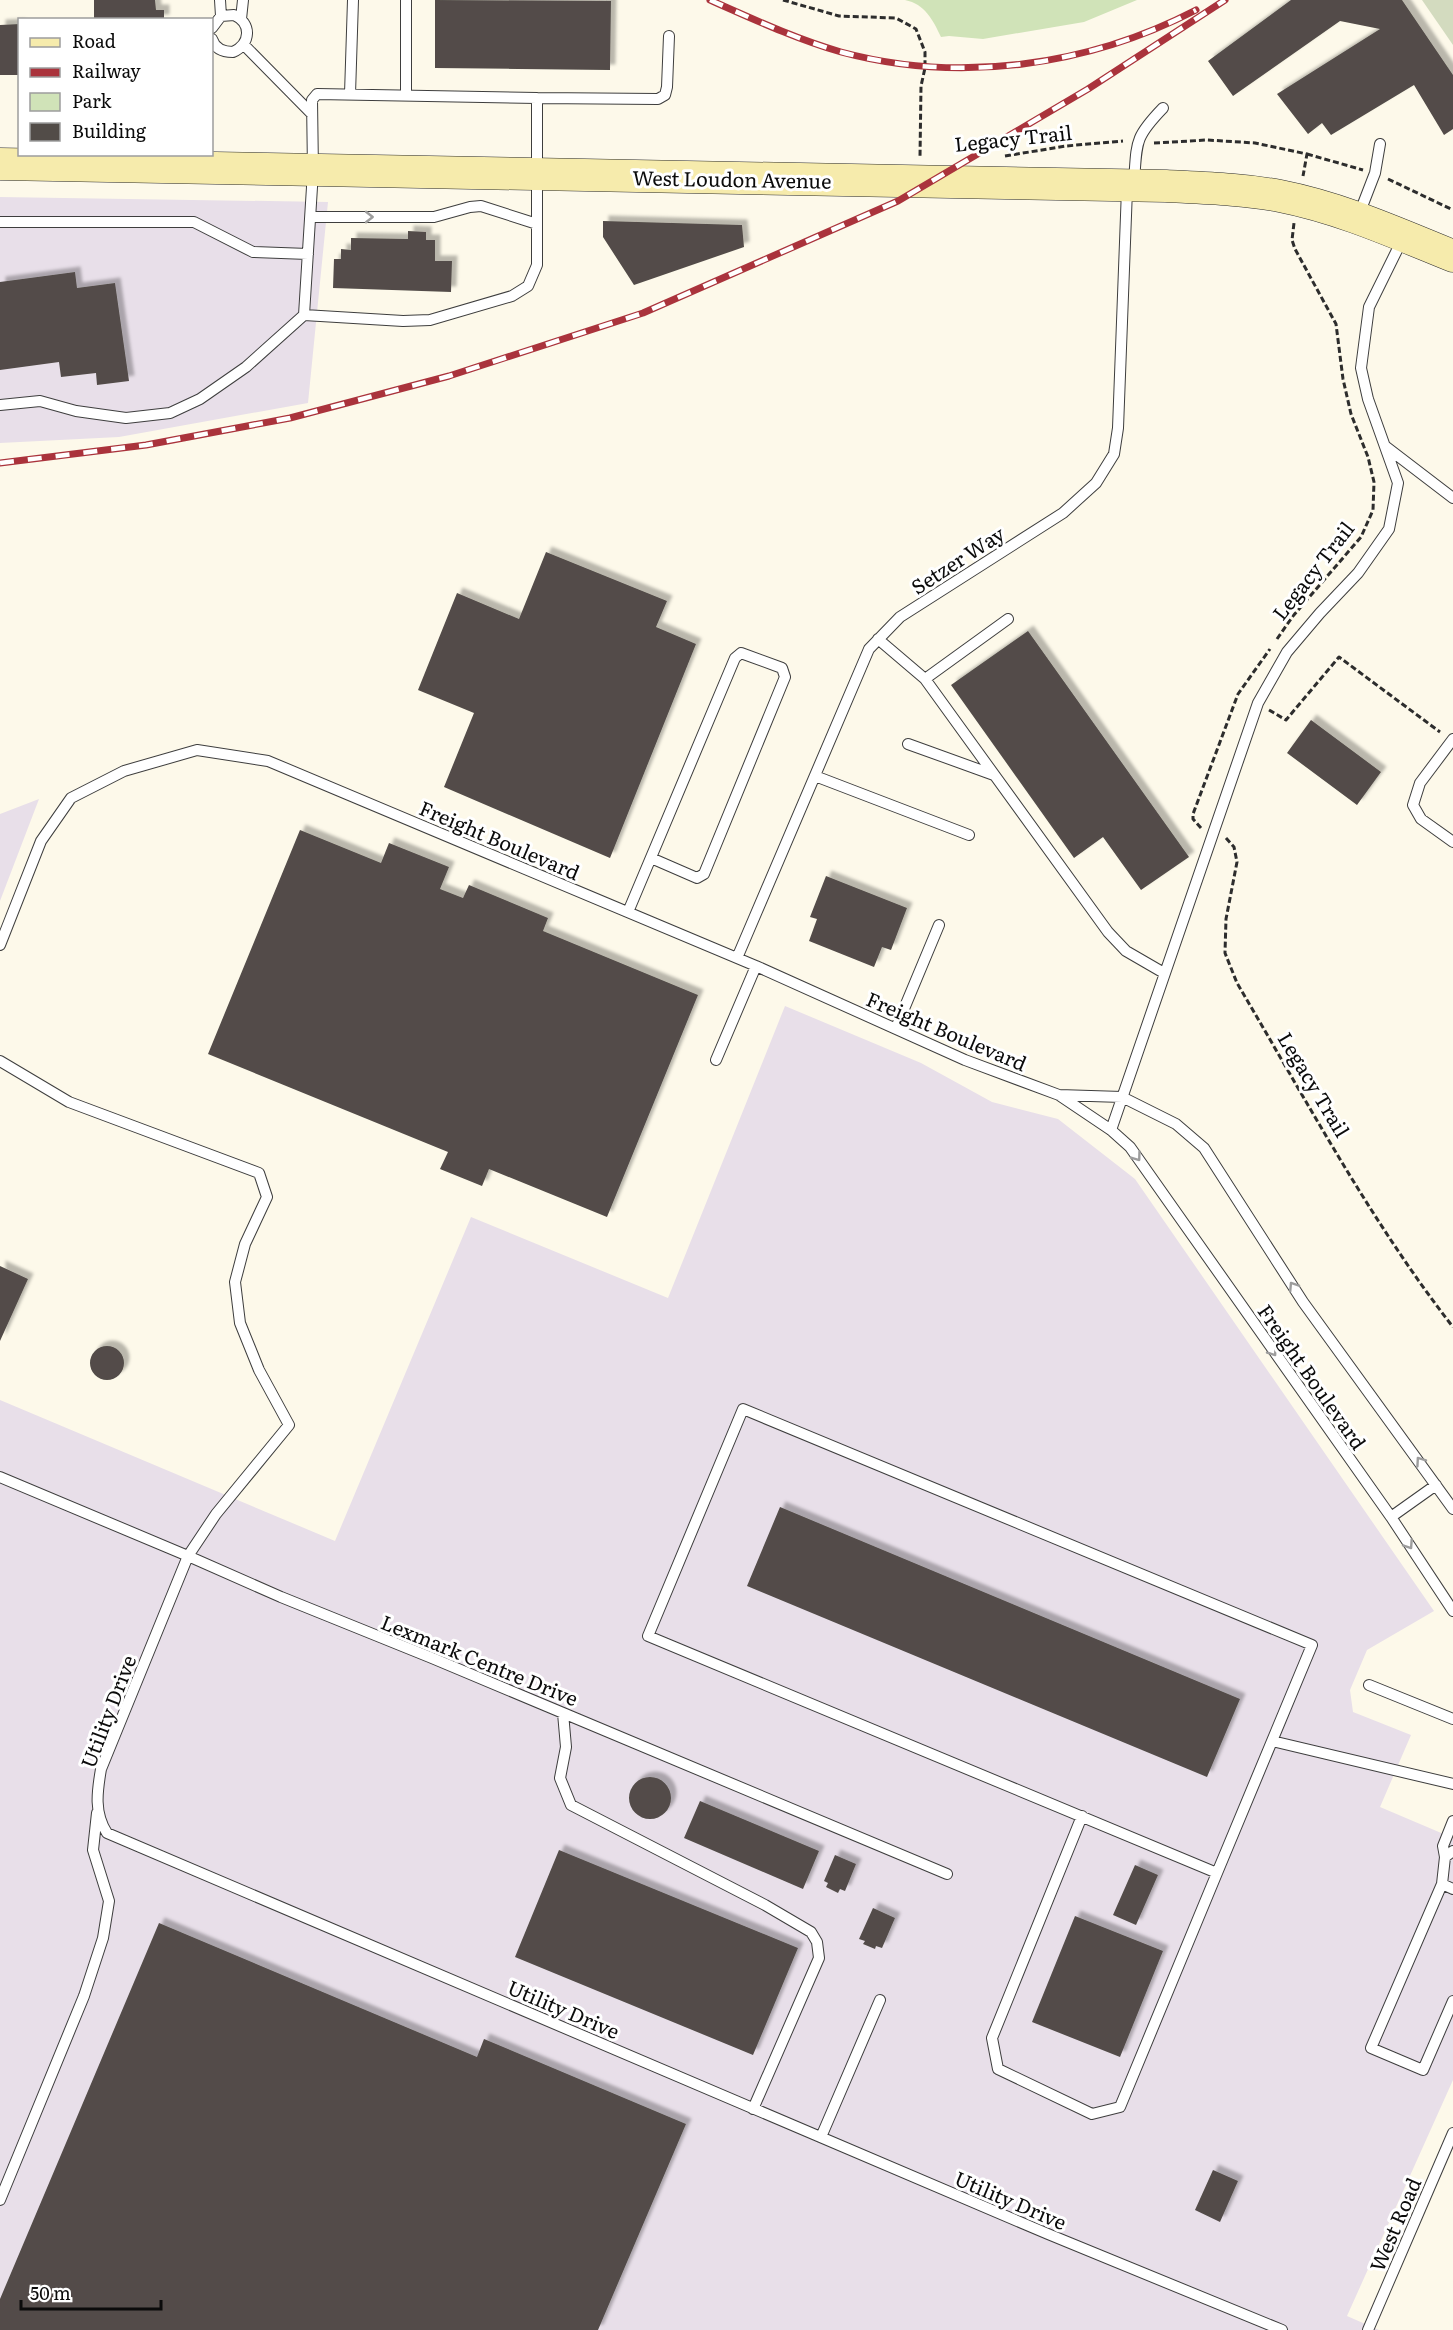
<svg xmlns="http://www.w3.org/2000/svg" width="1453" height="2330" font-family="Literata,serif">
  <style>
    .industrial { fill: #e8dfe9 }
    .green { fill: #d0e3b8 }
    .cemetery { fill: #d3dbbf }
    .building { fill: #524c48; filter: url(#shadow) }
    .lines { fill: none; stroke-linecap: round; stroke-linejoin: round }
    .service-casing { stroke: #3e3e3e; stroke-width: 12 }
    .secondary-casing { stroke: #2d2d2d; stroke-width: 33 }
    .path { stroke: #2d2d2d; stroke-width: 3; stroke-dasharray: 6 3; stroke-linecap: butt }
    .service { stroke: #fff; stroke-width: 10 }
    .secondary { stroke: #f6ebac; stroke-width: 32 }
    .rail-casing { stroke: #aa333c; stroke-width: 7 }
    .rail { stroke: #fff; stroke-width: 4.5; stroke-dasharray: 14; stroke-linecap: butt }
    .oneway { stroke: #9d9d9d }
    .labels { text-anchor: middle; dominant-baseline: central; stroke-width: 6; stroke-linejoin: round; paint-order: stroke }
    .street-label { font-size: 20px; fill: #0b0b0b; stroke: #fff }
  </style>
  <defs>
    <filter id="shadow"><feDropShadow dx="5.5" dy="-5.5" stdDeviation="1.5" flood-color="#0004"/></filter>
  </defs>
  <rect width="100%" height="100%" fill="#fdf9ea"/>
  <!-- industrial -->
  <path class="industrial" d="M0,197L328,202L308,403L119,437L0,443Z
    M39,799L0,901V814Z
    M785,1006L921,1063L992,1102L1058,1119L1135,1179L1434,1611L1367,1650L1350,1690L1353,1712L1411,1735L1380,1807L1453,1838V2080L1347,2316L1379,2330H0V1400L335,1541L471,1217L668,1298Z"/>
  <!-- green -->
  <path class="green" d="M905,0H1137L1084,22L983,39L949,36L941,37C933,20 925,4 905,0Z"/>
  <!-- cemetery -->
  <path class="cemetery" d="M1422,0H1453V45Z"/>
  <!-- building -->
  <path class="building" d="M94,0H155L156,10H164V20H94Z
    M435,0L611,1L610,70L435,68Z
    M1291,0H1402L1453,75V129L1444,135L1414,85L1331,135L1322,123L1308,134L1277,94L1380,29L1340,21L1233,96L1208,61Z
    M20,24V75H0V25Z
    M603,221L742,225L744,247L634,285L603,237Z
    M408,231L426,232V240H435V261H452L451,292L333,288L334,259H341V249L351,250V238L408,239Z
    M75,272L77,288L115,283L129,381L97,385L96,373L61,377L59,362L0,370V282Z
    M546,552L667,601L656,627L696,644L610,858L444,787L474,713L418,690L457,593L519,619Z
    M1028,631L1189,857L1141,890L1103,837L1074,858L951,685Z
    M1311,720L1381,772L1357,805L1287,753Z
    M300,830L381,863L389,843L449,867L440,889L463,898L469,885L548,918L543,931L698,995L607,1217L489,1169L482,1186L440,1169L448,1152L208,1054Z
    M826,876L907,908L891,950L882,947L874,967L809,941L817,919L810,917Z
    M0,1266L28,1279L0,1341Z
    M90 1363a17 17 0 1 1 34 0a17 17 0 1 1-34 0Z
    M780,1507L1240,1699L1207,1777L747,1586Z
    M629 1798a21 21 0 1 1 42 0a21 21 0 1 1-42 0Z
    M700,1801L819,1851L803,1889L684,1838Z
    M559,1850L798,1948L753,2055L515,1957Z
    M835,1855L856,1864L845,1891L840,1889L838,1893L826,1887L828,1883L824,1881Z
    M1135,1865L1158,1875L1136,1925L1113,1915Z
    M873,1908L895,1918L882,1948L876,1946L875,1949L863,1944L865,1941L859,1939Z
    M1075,1916L1163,1951L1120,2057L1032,2022Z
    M159,1923L477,2057L484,2039L686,2124L598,2330H0V2299Z
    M1213,2170L1238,2181L1220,2222L1195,2210Z"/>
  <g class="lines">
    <!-- service casing -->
    <g class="service-casing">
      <path id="service" d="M220,0L221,16
        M241,19L243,0
        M212,28L221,16L234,15C252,23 251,44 233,52C223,52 215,49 212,39
        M244,45L312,114
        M350,94L353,0
        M406,95V0
        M537,98L658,99L665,95L667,87L669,36
        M1134,182C1137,142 1134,138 1163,108
        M311,217H434L470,207L481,206L537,224
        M1358,217L1375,173L1380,144
        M0,222H194L253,252L308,254
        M0,405L40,401L76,411L126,418L170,413L200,399L246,367L304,315L313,171L312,100L317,94L537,98V265L528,286L512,296L430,320L403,321L304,315
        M1385,446L1453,498
        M878,639L925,679L1108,932L1126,951L1164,973
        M925,679L1008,619
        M1453,739L1420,783L1413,805L1421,819L1453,842
        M908,744L994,775
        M815,776L969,835
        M628,912L735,658L741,653L782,668L785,677L704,874L697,878L651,858
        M0,945L41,841L71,798L124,771L197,750L268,761L756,966L965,1060L1059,1095L1111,1130L1130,1147L1391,1517L1453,1611
        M737,958L869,649L900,617L1063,513L1096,483L1114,454L1118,428L1127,189
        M896,1028L939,925
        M716,1060L756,966
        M0,1061L69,1102L259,1173L267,1197L245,1244L235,1282L240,1323L259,1370L289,1425L216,1514L188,1556L101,1769C97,1792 94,1813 107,1833L1048,2234L1282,2330
        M1059,1095L1122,1097L1176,1124L1204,1148L1303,1302L1453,1509
        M1111,1130L1258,703L1287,652L1320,613L1358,573L1389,529L1398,483L1368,399L1361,368L1369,307L1403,238
        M743,1409L1312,1645L1217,1873L648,1636Z
        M0,1477L188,1556L281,1597L432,1658L947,1874
        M1391,1517L1436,1485
        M1369,1685L1453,1719
        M563,1713L566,1747L560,1778L571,1805L765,1905L811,1932L817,1942L819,1958L753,2109
        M1272,1741L1453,1784
        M1082,1816L992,2038L998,2069L1092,2114L1120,2107L1217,1873
        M1453,1821L1443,1846L1445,1857L1453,1851
        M1445,1857L1442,1884L1371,2048L1423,2070L1453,2001
        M1442,1884L1453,1889
        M821,2137L880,2000
        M0,2200L84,1996L103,1938L109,1901L93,1850L97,1813
        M1368,2330L1453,2133"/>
    </g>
    <!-- secondary casing -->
    <g class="secondary-casing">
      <path id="secondary" d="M0,164L1166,186C1204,188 1242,189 1280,196C1341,208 1396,233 1453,256"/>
    </g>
    <!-- path -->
    <path class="path" d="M783,0L839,16L896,18L916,29L925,52V68L921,86L920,157
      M1154,143L1207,140L1255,143L1307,154L1303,176
      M1307,154L1363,170
      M1005,156L1066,146L1123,141
      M1388,179L1453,210
      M1277,639L1293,616L1361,537L1373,510L1374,482L1368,457L1351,414L1343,379L1336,324L1295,249L1292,240L1294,223
      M1269,710L1286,720L1339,657L1440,732
      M1201,828L1193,819V814L1238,694L1270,649
      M1226,838L1234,847L1237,862L1226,919L1225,953L1237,983C1305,1098 1371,1222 1453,1327"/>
    <!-- service -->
    <use href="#service" class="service"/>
    <!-- secondary -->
    <use href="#secondary" class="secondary"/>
    <!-- rail casing -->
    <g class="rail-casing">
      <path id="rail" d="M710,0C753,19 796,39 841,52C960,84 1088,66 1196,10
        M0,463L146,445L290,418L449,376L643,313L898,201L1088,89L1225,0"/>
    </g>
    <!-- rail -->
    <use href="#rail" class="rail"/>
  </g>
  <!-- one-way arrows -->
  <defs><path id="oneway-chevron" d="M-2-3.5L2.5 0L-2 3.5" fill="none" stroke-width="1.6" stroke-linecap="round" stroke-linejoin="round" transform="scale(1.5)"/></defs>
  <g class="oneway">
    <use href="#oneway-chevron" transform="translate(369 217)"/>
    <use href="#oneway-chevron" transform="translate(1137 1157) rotate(54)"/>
    <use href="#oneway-chevron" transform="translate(1293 1286) rotate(-123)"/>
    <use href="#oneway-chevron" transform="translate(1273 1352) rotate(55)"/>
    <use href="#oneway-chevron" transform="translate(1420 1461) rotate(-125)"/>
    <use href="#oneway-chevron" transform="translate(1409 1545) rotate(56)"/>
  </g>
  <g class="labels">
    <!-- street labels -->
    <g class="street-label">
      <text transform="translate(1013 137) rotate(-6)">Legacy Trail</text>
      <text transform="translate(732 178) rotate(1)">West Loudon Avenue</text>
      <text transform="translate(957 559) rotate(-33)">Setzer Way</text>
      <text transform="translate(1312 570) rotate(-52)">Legacy Trail</text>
      <text transform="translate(500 839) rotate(23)">Freight Boulevard</text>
      <text transform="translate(947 1030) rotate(23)">Freight Boulevard</text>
      <text transform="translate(1315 1084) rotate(59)">Legacy Trail</text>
      <text transform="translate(1313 1376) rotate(55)">Freight Boulevard</text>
      <text transform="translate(480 1659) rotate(22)">Lexmark Centre Drive</text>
      <text transform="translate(107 1711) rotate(-69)">Utility Drive</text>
      <text transform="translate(564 2008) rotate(23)">Utility Drive</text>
      <text transform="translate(1011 2199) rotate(23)">Utility Drive</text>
      <text transform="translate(1394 2224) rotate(-67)">West Road</text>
    </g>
  </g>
  <!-- legend -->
  <rect x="18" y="18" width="195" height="138" fill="#ffffff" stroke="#9d9d9d" stroke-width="1.5"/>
  <rect x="30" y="38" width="30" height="9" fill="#f6ebac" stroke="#9d9d9d" stroke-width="1.5"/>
  <text x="72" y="48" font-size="18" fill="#0b0b0b">Road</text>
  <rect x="30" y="68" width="30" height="9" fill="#aa333c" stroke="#9d9d9d" stroke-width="1.5"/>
  <text x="72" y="78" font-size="18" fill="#0b0b0b">Railway</text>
  <rect x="30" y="93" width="30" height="18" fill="#d0e3b8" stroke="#9d9d9d" stroke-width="1.5"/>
  <text x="72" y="108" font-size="18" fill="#0b0b0b">Park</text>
  <rect x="30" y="123" width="30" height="18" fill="#524c48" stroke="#9d9d9d" stroke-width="1.5"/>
  <text x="72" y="138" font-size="18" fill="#0b0b0b">Building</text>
  <!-- scale -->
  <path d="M21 2300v9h140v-9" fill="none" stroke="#0b0b0b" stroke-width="3"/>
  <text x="30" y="2300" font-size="18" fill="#0b0b0b" stroke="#ffffff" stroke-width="4.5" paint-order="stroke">50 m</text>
</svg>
